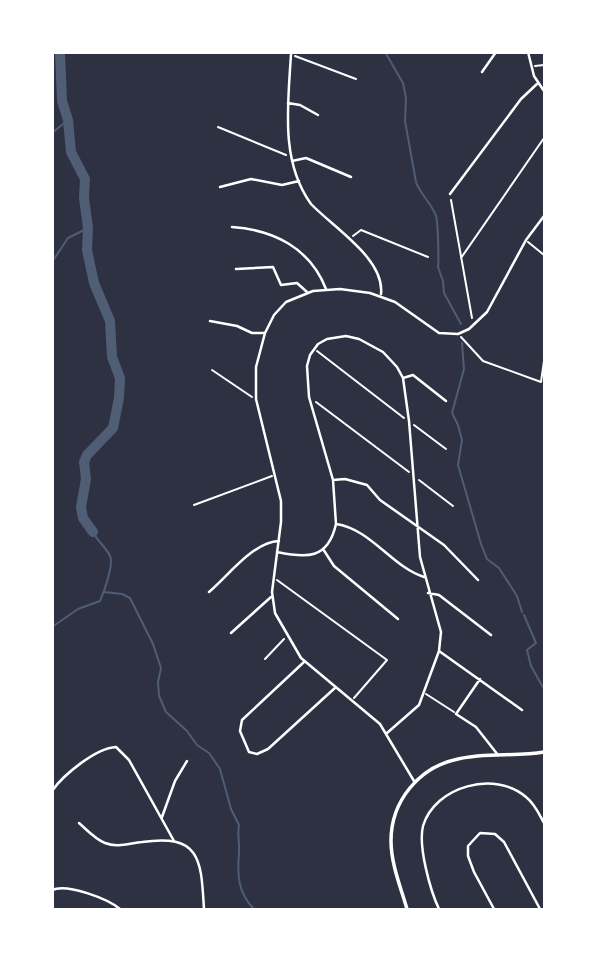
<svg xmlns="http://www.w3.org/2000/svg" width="597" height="962" font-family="Cabin,sans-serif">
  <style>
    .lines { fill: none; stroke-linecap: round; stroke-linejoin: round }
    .stream { stroke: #4f5d75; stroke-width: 2 }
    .river { stroke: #4f5d75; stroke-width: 10 }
    .path { stroke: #fff; stroke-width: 2 }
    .minor { stroke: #fff; stroke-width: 2.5 }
    .tertiary { stroke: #fff; stroke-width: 3.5 }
  </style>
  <rect width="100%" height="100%" fill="#2d3142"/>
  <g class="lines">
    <!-- stream -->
    <path class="stream" d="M385,52L403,83L406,98L405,121L416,182C420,194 432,204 436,216C438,222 439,262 438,267L443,281L444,293L461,324
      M52,133L68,120
      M52,262L68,238L88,228
      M462,343L464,369L452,413L458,425L462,440L458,465L481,544L487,559L499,568L517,596L522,612
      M104,592L122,594L130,598L153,644L161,668L158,682L159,696L166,712L187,731L197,745L209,753L220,769L231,809L239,825C237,836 240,843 239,853C237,875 238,893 254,909
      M524,615L536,643L527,650L531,666L544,689
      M52,627L78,609L100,601C104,592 114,564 110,556C106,547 97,541 93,532"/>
    <!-- river -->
    <path class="river" d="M60,52L62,101L68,120L71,152L85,179L84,198L88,228L87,250L94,283L110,321L112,357L120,378L119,398L113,428L87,455L84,462L86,479L81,507L83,518L93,532"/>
    <!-- path -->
    <path class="path" d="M295,56L356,79
      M535,66L544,65
      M218,127L286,155
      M451,200L472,318
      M353,236L361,230L428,257
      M528,242L544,255V272
      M461,258L544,138
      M461,337L483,361L541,382L544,361
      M317,351L404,418
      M212,370L252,397
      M316,402L409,472
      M414,425L446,449
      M419,480L453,506
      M194,505L272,476
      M277,580L387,660L354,698
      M265,659L284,639
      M426,694L454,712"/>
    <!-- minor -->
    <path class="minor" d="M528,52L534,76L544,91
      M291,54C288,105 280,161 311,204C334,228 385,259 381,294
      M482,72L496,52
      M288,103L300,105L318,115
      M292,161L306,158L351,177
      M220,187L251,179L282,185L299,181
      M450,194L521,99L538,83
      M232,227C274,230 310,248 326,289
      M236,269L273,267L281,285L297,283L307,292
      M210,321L237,326L252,333H265
      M403,378L413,375L446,401
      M333,480L345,479L367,485L380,500L444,545L478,580
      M336,524C371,529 392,567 424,577
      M323,549L334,566L398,619
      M277,552C306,558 328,560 336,524L333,480L309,397L307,366L310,355L318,344L327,339L346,336L359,339L383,352L397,367L403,378L409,421L420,557L441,632L439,651L419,705L387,733
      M209,592C229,575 253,542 279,541
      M428,593L439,595L491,635
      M231,633L271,597
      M439,651L522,710
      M304,662L242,720L240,731L249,752L257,754L268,749L336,687
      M480,679L456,714L476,727L498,755
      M414,781L380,724L301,658L275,613L272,592L281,522V501L256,399V367L265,333L274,315L286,302L313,291L340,289L370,293L395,302L439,333L458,334L469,329L487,312L526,240L544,216
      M52,791C63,775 96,748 116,747L129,760L174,841
      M162,817L175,781L187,761
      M79,823C87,830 95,839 105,843C117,848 130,843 142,842C202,833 201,862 204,909
      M52,890C67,883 108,899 120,909
      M439,909C430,890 418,846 423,826C435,786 495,770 526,797C535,804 539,814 544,823
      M494,909L474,872L468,856V846L480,833L495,834L504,842L540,909"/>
    <!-- tertiary -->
    <path class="tertiary" d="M407,909C401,888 391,864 391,841C391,801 419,767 458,759C486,752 516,757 544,752"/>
  </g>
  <!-- border -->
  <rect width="597" height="962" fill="none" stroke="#ffffff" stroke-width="108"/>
</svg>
